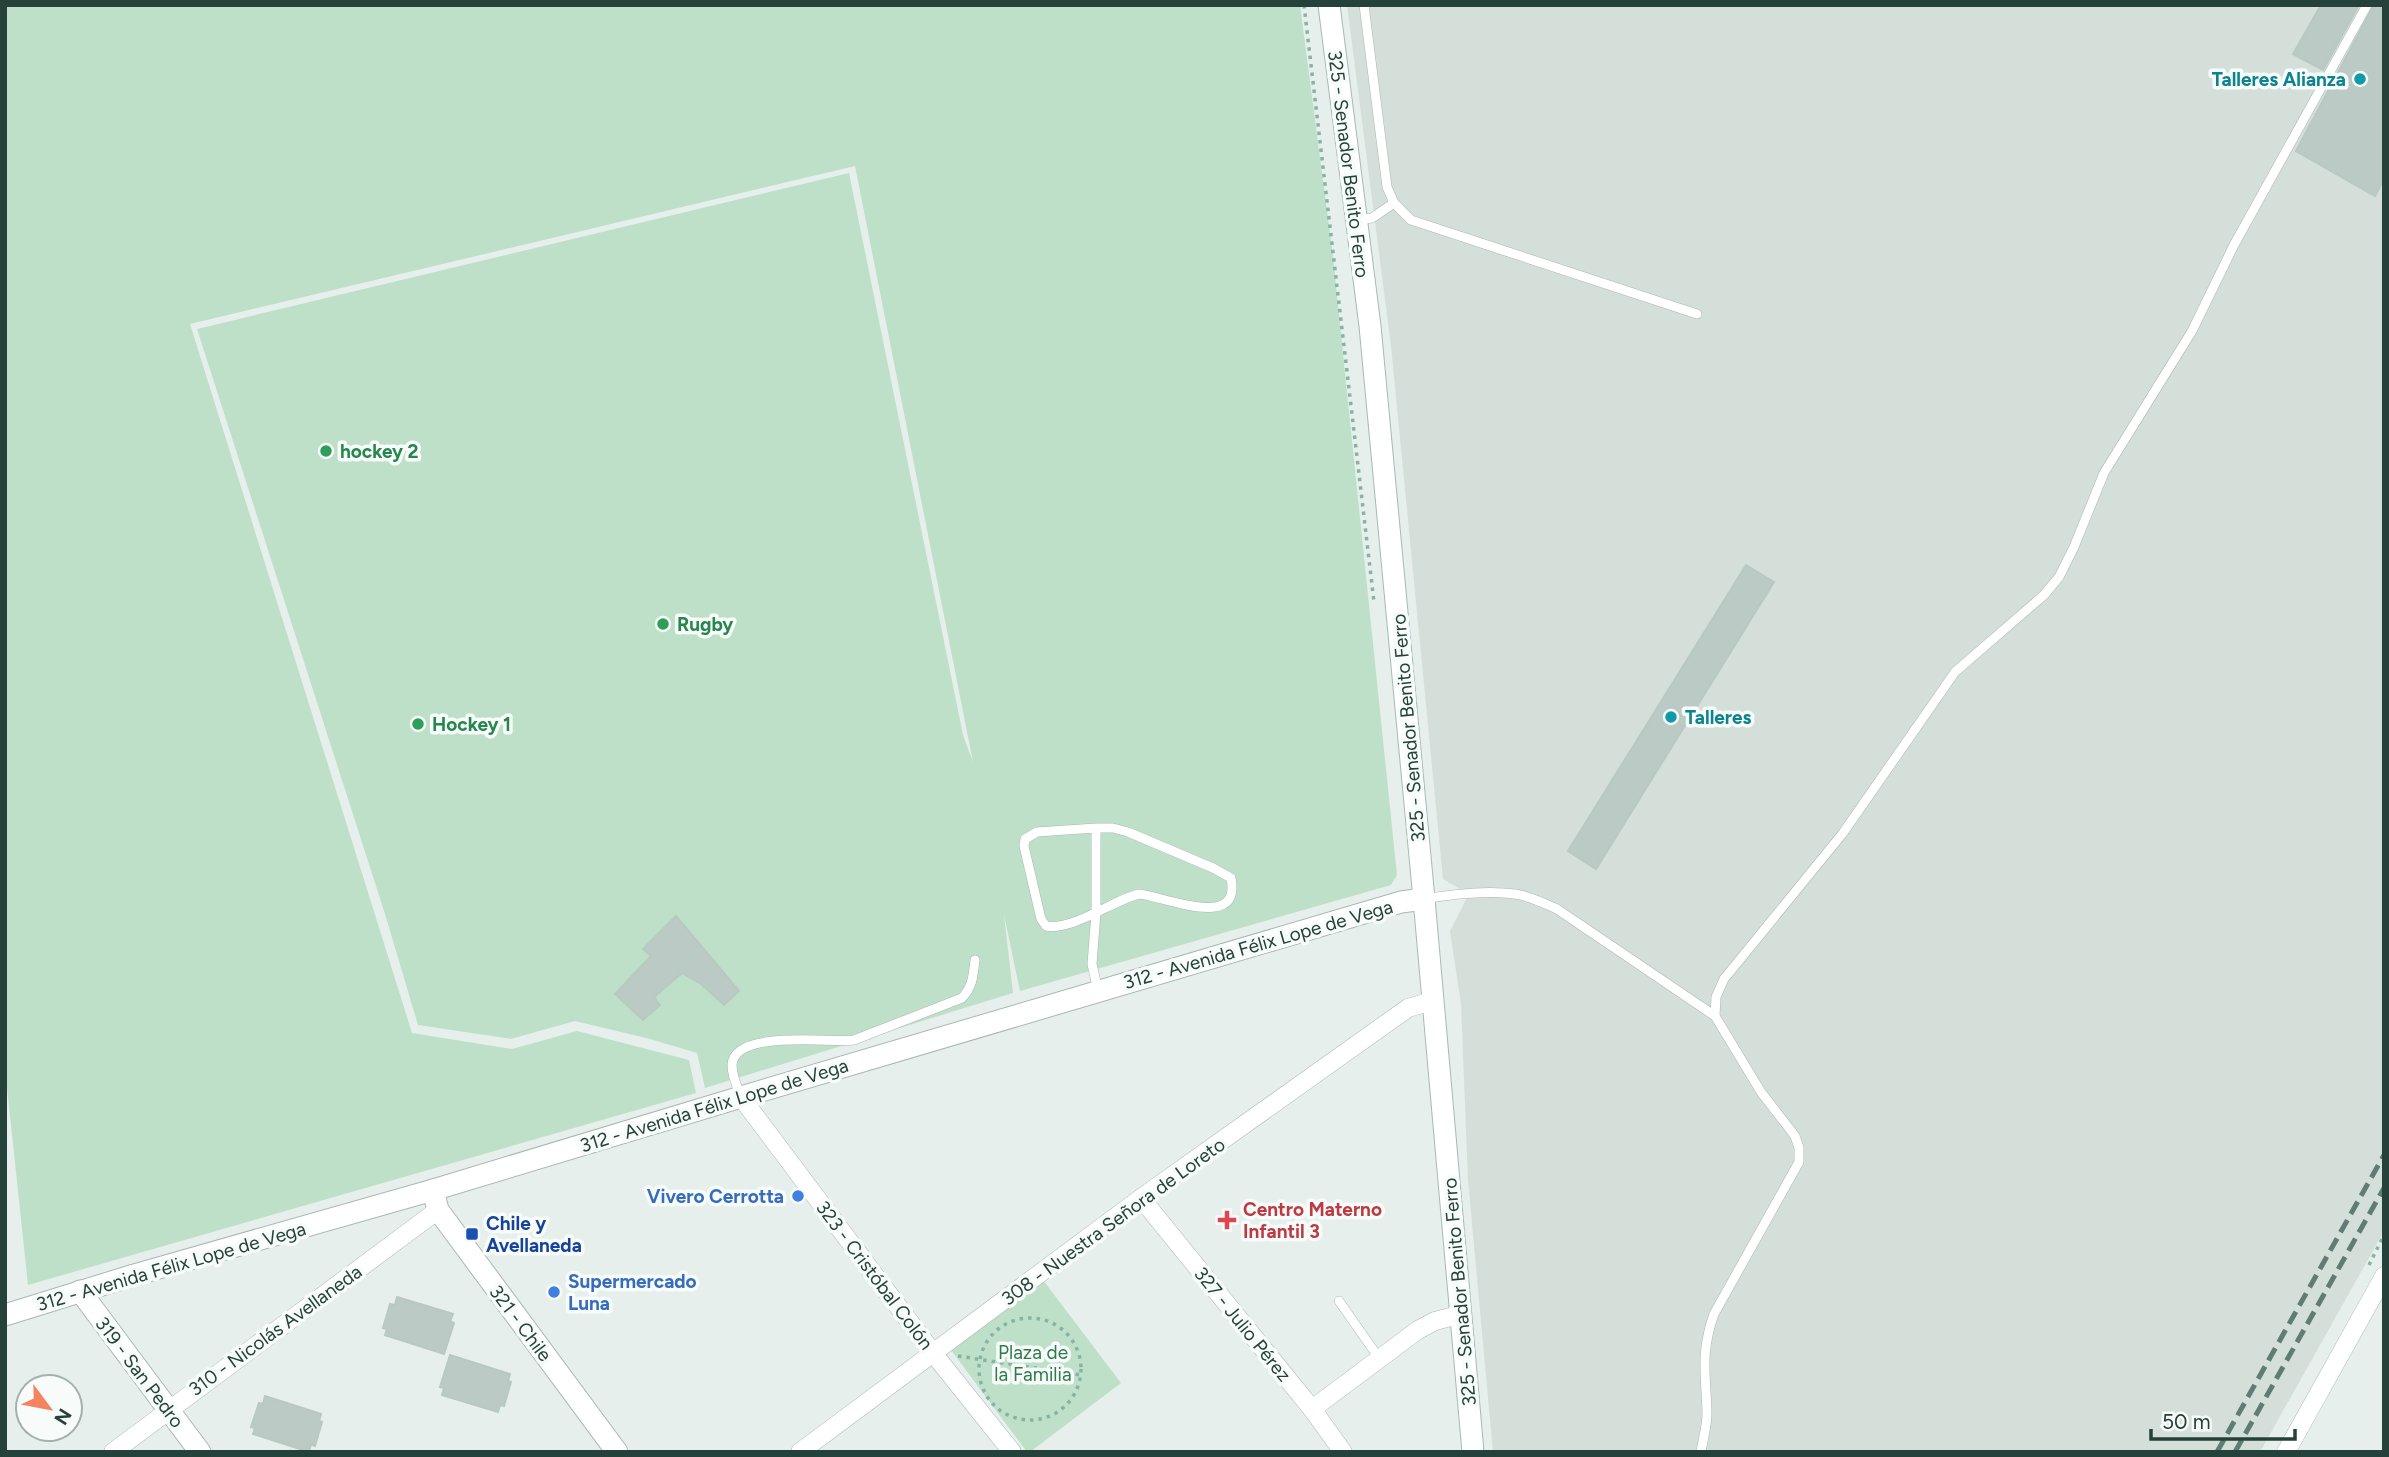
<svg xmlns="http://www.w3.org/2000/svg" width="2389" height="1457" font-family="Figtree,sans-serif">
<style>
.built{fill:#d4dfda}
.green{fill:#bfe0c8}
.building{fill:#bbcac4;stroke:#b8c9c2;stroke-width:2}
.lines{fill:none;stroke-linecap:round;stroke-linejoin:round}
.service-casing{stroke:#a8b8b2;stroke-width:10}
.minor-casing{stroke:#a8b8b2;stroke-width:19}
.tertiary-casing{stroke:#a8b8b2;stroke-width:23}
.secondary-casing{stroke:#a4bbb3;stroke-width:23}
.path{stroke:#86b3a5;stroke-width:3.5;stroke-dasharray:3.5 5;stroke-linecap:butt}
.service{stroke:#fff;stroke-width:9}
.minor{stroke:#fff;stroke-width:18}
.tertiary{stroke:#fff;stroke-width:21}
.secondary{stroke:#fff;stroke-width:21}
.rail{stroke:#5f7d75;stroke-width:5;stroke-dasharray:14 7;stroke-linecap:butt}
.culture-dot{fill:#0f9aa8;stroke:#f7fbf9;stroke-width:2.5}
.leisure-dot{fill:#2e9e5b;stroke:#f7fbf9;stroke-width:2.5}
.shop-dot{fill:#3f7fe0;stroke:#f7fbf9;stroke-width:2.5}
.health-dot{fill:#e0444e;stroke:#f7fbf9;stroke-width:2.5}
.transit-dot{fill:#1a4fb4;stroke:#f7fbf9;stroke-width:2.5}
.labels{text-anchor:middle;stroke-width:7;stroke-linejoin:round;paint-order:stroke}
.culture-label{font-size:19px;font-weight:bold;fill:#0d838f;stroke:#f7fbf9;text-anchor:end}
.street-label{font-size:19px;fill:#24423a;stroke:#f7fbf9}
.leisure-label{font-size:19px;font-weight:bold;fill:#27864d;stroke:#f7fbf9;text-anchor:start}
.shop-label{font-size:19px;font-weight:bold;fill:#366cbe;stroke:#f7fbf9;text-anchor:end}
.health-label{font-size:19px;font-weight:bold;fill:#be3a42;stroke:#f7fbf9;text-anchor:start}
.transit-label{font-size:19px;font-weight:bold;fill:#164399;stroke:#f7fbf9;text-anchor:start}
.park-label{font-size:19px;fill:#2d7a4b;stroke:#f7fbf9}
</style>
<rect width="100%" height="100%" fill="#e6efeb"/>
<path class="built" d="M1347,5H2384V1231L2260,1452H1493L1468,1180L1461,1004L1450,931L1469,894L1443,879L1391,346Z"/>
<g class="green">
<path d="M5,5H1300L1333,257L1397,875L1391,885L1020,991L1004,915L1013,993L705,1088L697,1053L650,1039L575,1021L511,1039L418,1025L385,914L197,329L849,173L963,735L973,762L855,166L190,324L412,1033L512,1049L577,1031L689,1060L696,1093L28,1285L5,1069Z"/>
<path d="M1043,1280L1121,1383L1030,1452H1027L951,1350Z"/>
</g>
<g class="building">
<path d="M2321,5H2359L2323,70L2293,54Z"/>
<path d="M2374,5H2384V179L2375,196L2296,151Z"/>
<path d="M1746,565L1774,582L1596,869L1568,851Z"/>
<path d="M676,916L739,991L724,1005L701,984L682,973L654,997L660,1005L643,1020L615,994L651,956L643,949Z"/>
<path d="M397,1297L453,1314L450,1321L454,1323L444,1354L385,1335L387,1329L383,1328L390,1304L395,1305Z"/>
<path d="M450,1355L510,1374L508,1381L511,1382L504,1406L500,1405L498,1412L442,1395L444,1388L440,1387Z"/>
<path d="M265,1396L321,1414L319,1421L322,1422L315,1446L311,1444L309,1452L253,1434L255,1428L251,1427L259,1403L263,1404Z"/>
</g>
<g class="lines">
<g class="service-casing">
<g id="service">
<path d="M1364,5L1387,187L1394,203"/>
<path d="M1358,220L1372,218L1394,203L1411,220L1697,314"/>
<path d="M1096,828L1037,832L1025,839L1024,846L1041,919L1046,926C1073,931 1113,900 1139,894C1166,897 1242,931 1231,878L1213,868L1128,832L1113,828H1096V913L1092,964L1098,991"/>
<path d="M1424,899C1453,894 1486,890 1515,894C1530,896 1543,903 1557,909L1715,1016"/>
<path d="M741,1097C737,1087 732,1076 732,1065C734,1029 829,1043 854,1040L962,998C973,986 973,976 975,960"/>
<path d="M1339,1301L1379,1358"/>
<path d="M1701,1452C1703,1439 1707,1426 1707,1413C1706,1374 1700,1354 1714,1314L1799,1162V1148L1795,1136L1761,1092L1715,1016L1716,997L1724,979L1843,833L1955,672L2044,595L2059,577L2074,547L2104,473L2192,331L2234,245L2367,5"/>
</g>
</g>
<g class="minor-casing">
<g id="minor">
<path d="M741,1097L933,1353L1012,1452"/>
<path d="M1141,1198L1312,1409L1343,1452"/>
<path d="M1312,1409L1418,1330L1435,1321L1462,1314"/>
<path d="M113,1452L438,1210"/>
<path d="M800,1452L1141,1198L1408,1008L1432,1001"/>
<path d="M2286,1452L2384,1276"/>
</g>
</g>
<g class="tertiary-casing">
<g id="tertiary">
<path d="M433,1190L438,1210L617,1452"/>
<path d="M80,1291L200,1452"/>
<path d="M5,1315L134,1275L433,1190L741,1097L1401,902L1424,899"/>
</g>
</g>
<g class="secondary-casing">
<path id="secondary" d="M1329,5L1370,326L1424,899L1473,1452"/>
</g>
<g class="path">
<path d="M1304,5L1374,602"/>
<path d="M2369,1265L2384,1235"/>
<circle cx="1030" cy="1369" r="51"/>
<path d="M958,1356L1080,1375"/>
</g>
<use href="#service" class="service"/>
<use href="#minor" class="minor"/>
<use href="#tertiary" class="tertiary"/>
<use href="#secondary" class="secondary"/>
<g class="rail">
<path d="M2217,1452L2384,1155"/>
<path d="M2235,1452L2384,1188"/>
</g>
</g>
<g class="culture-dot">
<circle cx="2360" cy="79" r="7"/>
<circle cx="1671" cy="717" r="7"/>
</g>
<g class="leisure-dot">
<circle cx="326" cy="451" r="7"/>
<circle cx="663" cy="624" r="7"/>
<circle cx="418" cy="724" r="7"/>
</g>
<g class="shop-dot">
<circle cx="798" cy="1196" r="7"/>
<circle cx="554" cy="1292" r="7"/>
</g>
<path class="health-dot" d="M1223.5 1209.5h7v7h7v7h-7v7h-7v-7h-7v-7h7z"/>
<rect class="transit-dot" x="465" y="1227" width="14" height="14" rx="3.5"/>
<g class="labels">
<g class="culture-label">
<text x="2346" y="86">Talleres Alianza</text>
<text x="1685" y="724" text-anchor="start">Talleres</text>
</g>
<g class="street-label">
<text transform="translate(1349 164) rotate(83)" y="7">325 - Senador Benito Ferro</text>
<text transform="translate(1408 728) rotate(-95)" y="7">325 - Senador Benito Ferro</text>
<text transform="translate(1258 944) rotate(-16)" y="7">312 - Avenida Félix Lope de Vega</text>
<text transform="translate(714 1105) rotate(-17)" y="7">312 - Avenida Félix Lope de Vega</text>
<text transform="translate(1113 1221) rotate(-36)" y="7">308 - Nuestra Señora de Loreto</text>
<text transform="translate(171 1266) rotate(-16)" y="7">312 - Avenida Félix Lope de Vega</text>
<text transform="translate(875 1275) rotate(53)" y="7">323 - Cristóbal Colón</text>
<text transform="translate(1459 1292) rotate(-95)" y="7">325 - Senador Benito Ferro</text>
<text transform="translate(521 1323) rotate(53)" y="7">321 - Chile</text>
<text transform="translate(1243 1324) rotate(51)" y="7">327 - Julio Pérez</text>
<text transform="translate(275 1330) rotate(-36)" y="7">310 - Nicolás Avellaneda</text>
<text transform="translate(140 1372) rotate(53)" y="7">319 - San Pedro</text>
</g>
<g class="leisure-label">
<text x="340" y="458">hockey 2</text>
<text x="677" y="631">Rugby</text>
<text x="432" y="731">Hockey 1</text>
</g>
<g class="shop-label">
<text x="784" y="1203">Vivero Cerrotta</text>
<text x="568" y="1288" text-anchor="start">Supermercado<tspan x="568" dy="22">Luna</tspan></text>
</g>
<g class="health-label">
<text x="1243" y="1216">Centro Materno<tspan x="1243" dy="22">Infantil 3</tspan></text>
</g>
<g class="transit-label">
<text x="486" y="1230">Chile y<tspan x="486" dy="22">Avellaneda</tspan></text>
</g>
<g class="park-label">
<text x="1033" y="1359">Plaza de<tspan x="1033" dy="22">la Familia</tspan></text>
</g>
</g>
<rect width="2389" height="1457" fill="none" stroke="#24423a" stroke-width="14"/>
<g transform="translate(49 1408) rotate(122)"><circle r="33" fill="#f7fbf9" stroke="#a3b1ad" stroke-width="2"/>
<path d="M0-5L12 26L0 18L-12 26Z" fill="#f4845f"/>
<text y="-10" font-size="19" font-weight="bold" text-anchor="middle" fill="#24423a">N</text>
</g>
<path d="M2151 1429v10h144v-10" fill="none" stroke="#24423a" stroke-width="3.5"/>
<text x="2162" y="1429" font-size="21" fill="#24423a" stroke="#f7fbf9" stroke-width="5" paint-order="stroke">50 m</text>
</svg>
